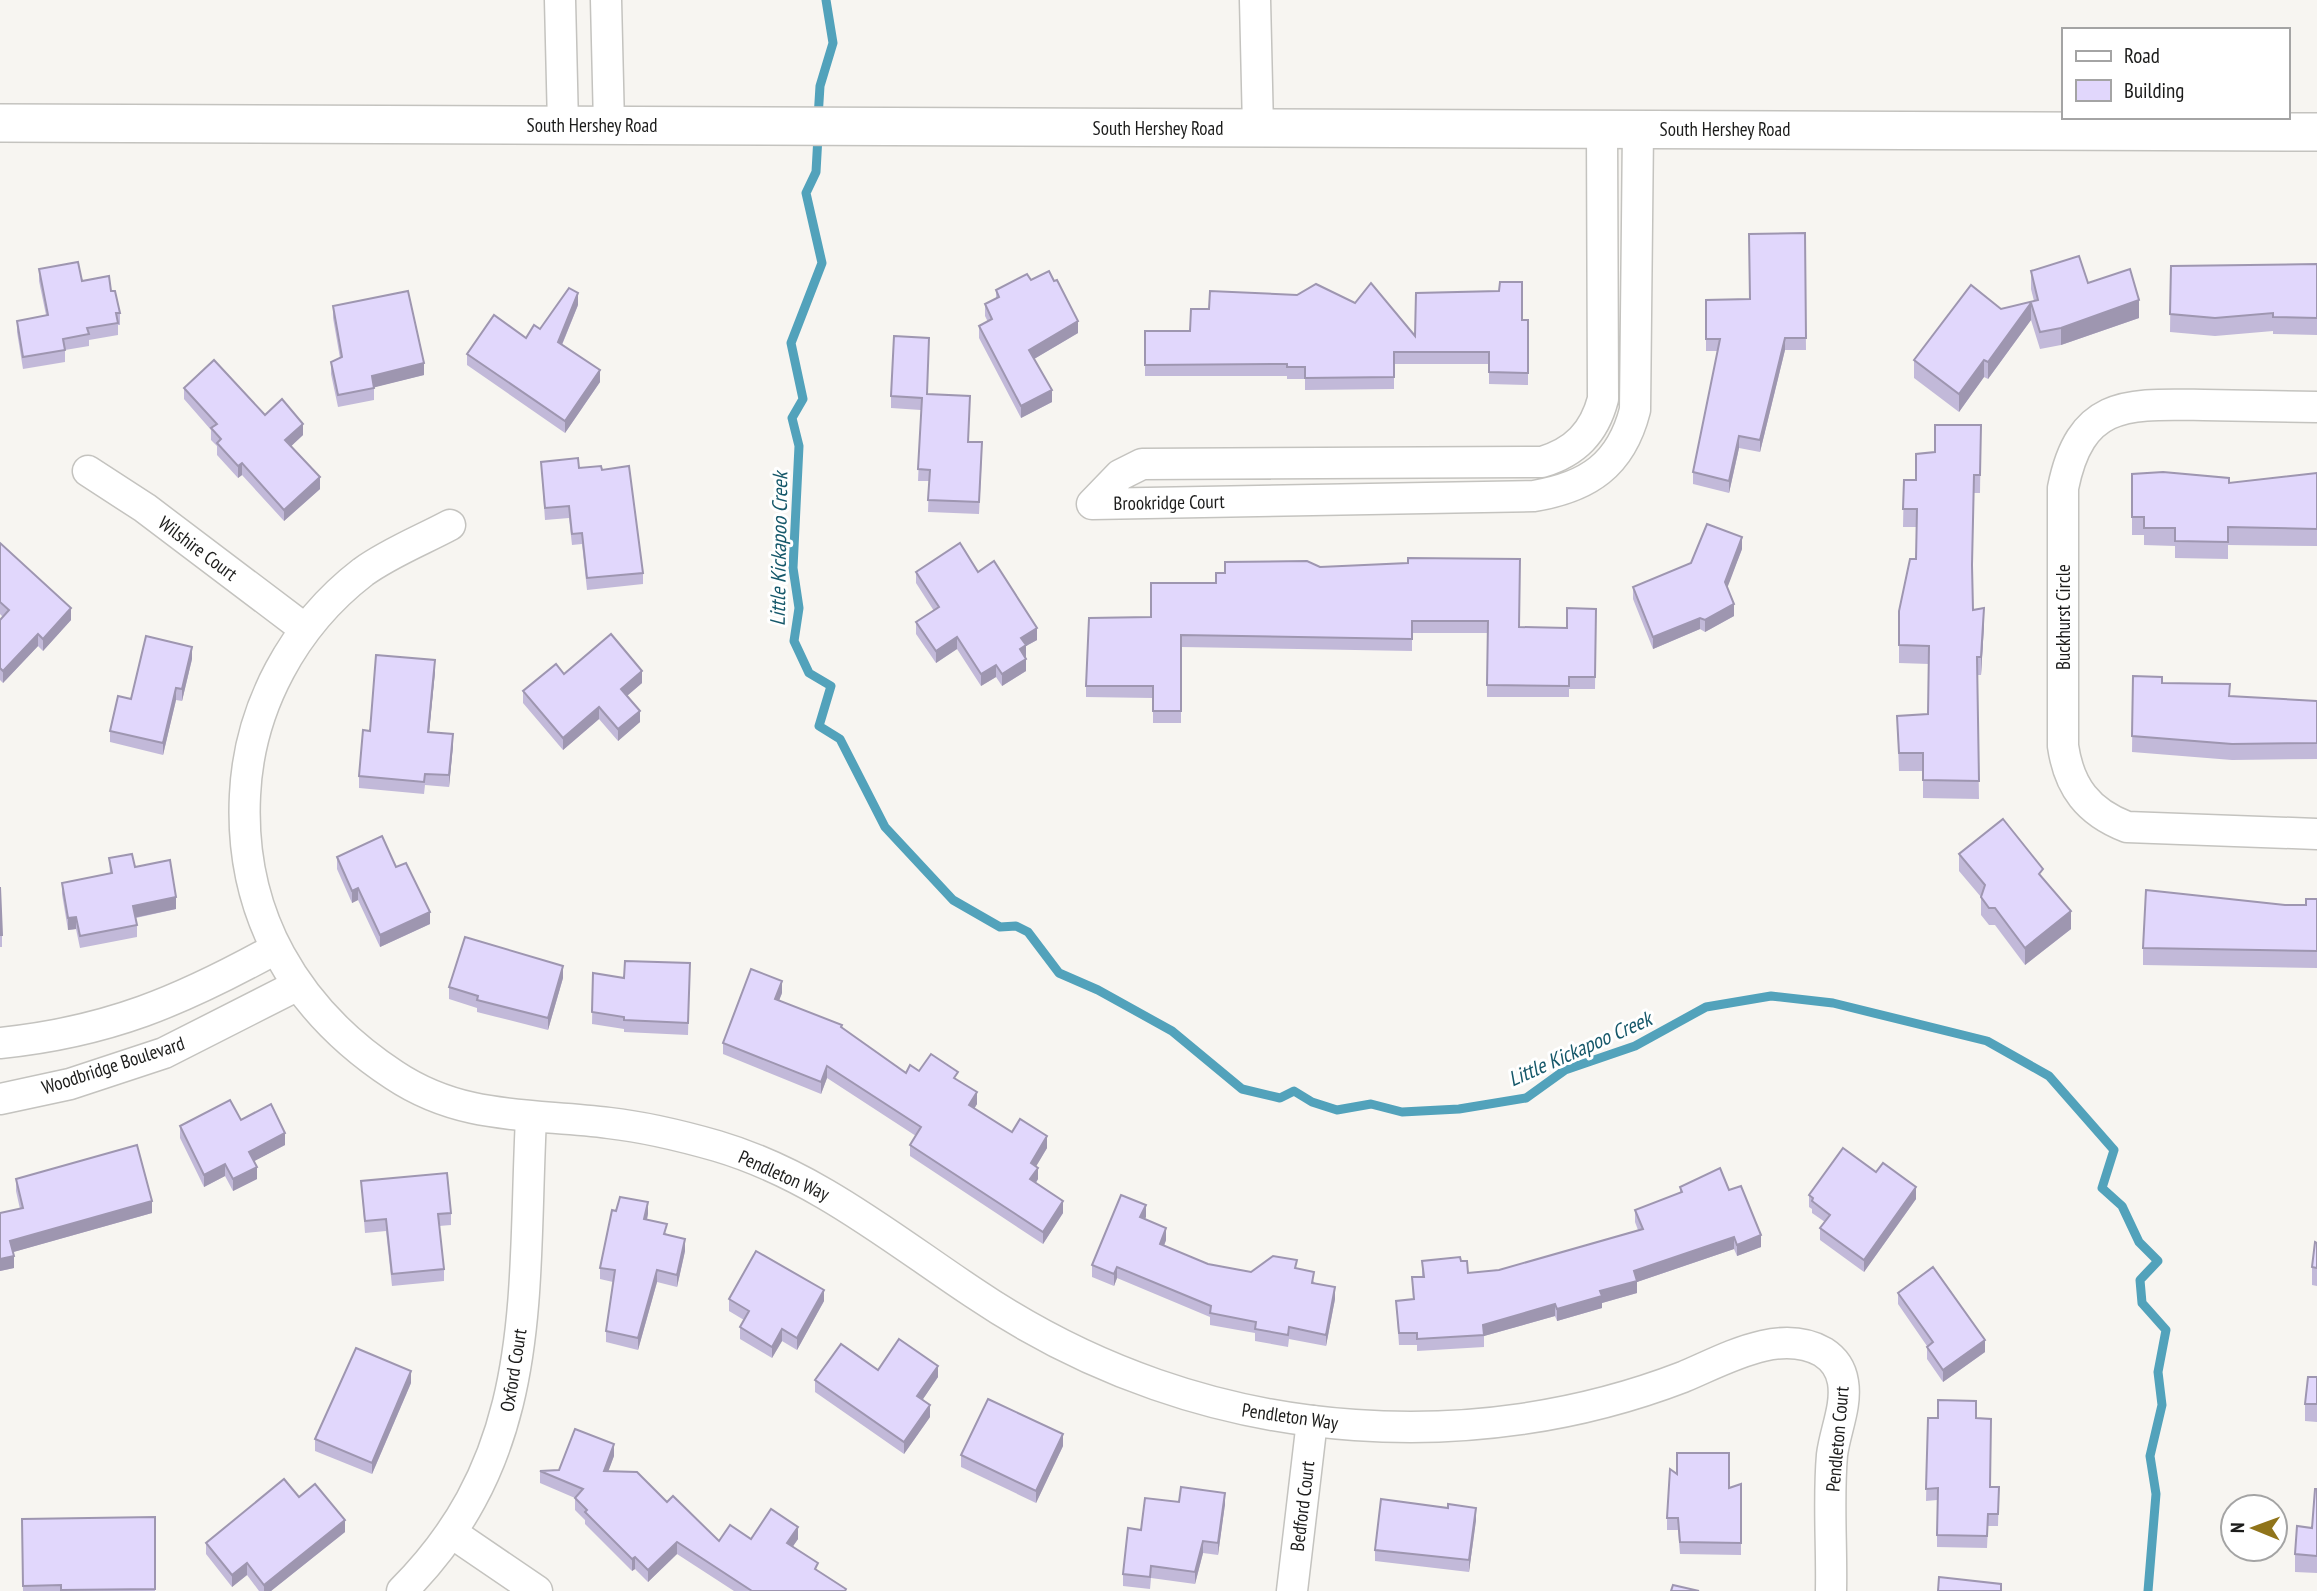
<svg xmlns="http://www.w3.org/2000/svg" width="2317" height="1591" font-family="'PT Sans Narrow',sans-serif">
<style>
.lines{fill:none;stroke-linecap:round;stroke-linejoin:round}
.stream{stroke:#52a2bb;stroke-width:9}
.minor-casing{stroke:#c4c3bf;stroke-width:33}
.major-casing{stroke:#c4c3bf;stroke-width:40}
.minor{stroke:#fff;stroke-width:30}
.major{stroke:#fff;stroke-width:37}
.wall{fill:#c2b9d9}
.shaded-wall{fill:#9e96b0}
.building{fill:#e1d7fc;stroke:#9e96b0;stroke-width:2}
.labels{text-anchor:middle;stroke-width:6;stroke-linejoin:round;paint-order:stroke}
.street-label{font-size:19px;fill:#1c1c1b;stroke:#fff}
.water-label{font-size:21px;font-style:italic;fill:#16586a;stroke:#fff}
</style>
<rect width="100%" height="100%" fill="#f7f5f1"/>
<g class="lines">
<g class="stream">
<path d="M818,118L820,86L833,43L826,0"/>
<path d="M818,136L816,172L806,193L822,263L791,343L803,399L792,418L799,446L793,568L799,608L794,641L809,673L831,686L819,726L840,739L885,827L953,900L1000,927L1016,926L1028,932L1059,973L1098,990L1172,1031L1242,1089L1280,1098L1294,1091L1312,1102L1337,1110L1371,1104L1402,1112L1459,1109L1526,1098L1565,1070L1635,1046L1706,1007L1771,996L1833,1003L1987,1041L2049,1076L2114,1150L2102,1188L2122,1206L2139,1242L2158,1261L2140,1280L2142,1303L2166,1330L2158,1372L2162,1405L2150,1456L2156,1494L2148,1591"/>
</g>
<g class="minor-casing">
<g id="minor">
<path d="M560,0L563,125"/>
<path d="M606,0L609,125"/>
<path d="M1255,0L1258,128"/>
<path d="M1602,129L1603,399C1594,433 1575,452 1542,462L1142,464L1120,475L1092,504L1534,496C1588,487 1621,465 1635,410L1638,129"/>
<path d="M2317,407C2279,406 2242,406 2204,405C2128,404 2081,399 2063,488V746C2069,787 2088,812 2127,827L2317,834"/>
<path d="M88,471L145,508L305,629"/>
<path d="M450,525C422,540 389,553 363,572C294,625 249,707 245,795C239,914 295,1010 394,1075C463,1121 531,1113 609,1123C645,1127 682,1136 717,1146C815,1175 891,1238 974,1293C1088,1370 1218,1416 1355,1425C1466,1433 1579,1417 1683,1377C1724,1360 1779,1327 1823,1352C1834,1359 1841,1369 1843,1382C1847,1406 1835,1431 1832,1455C1828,1499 1832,1546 1831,1591"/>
<path d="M0,1043C108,1032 181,1001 275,949"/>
<path d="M0,1099L70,1084L164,1053L298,985"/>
<path d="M452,1533L537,1591"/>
<path d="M402,1591C540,1453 522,1297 531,1118"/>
<path d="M1292,1591L1312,1421"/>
</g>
</g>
<g class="major-casing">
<path id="major" d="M0,123L2317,132"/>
</g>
<use href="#minor" class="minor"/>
<use href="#major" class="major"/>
</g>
<g class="wall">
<path d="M1805,233L1806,350H1785L1760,452L1739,448L1729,493L1693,484V472L1718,351H1706V300L1750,299Z"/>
<path d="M2317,264V335L2273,334V331L2215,336L2170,332L2171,266Z"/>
<path d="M39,269L82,281L111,291L120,313V325H118V335L89,340V346L65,350V362L23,369L17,332V321L46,315L39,281Z"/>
<path d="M2031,271L2088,283L2139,318L2061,345L2040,349L2031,320L1988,379L1984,377L1959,412L1914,378V360L2001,309L2034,301L2031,289Z"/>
<path d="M1031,280L1078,333L1034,359L1052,402L1021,418L979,338V326L988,322L985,316V304L996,299V290Z"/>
<path d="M578,305L562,345L600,382L565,433L467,365V354L526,338Z"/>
<path d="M333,306L424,375L374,387V400L338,407L331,374V362L340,358L333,318Z"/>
<path d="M1522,320H1528V385L1489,384V364H1394V389L1305,390V379H1287V376H1145V331L1415,336Z"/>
<path d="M184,388L265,415L303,435L291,446L320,489L284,521L242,475L238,478L217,455V446L211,440V430L184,399Z"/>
<path d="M927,394L969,442L982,454L979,514L928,512L929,481H918L921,410L891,408V396Z"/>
<path d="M1981,425L1980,493H1974L1972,572L1973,610L1984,625L1981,675H1977L1979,799L1923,798V771H1899L1897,716L1928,714L1929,664L1899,663V611L1916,559L1917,527H1903L1904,480H1916L1935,452Z"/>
<path d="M541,462L579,468L602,470L643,573V584L587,590L582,544L572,545L569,518L545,520Z"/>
<path d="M2317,473V546L2228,545V559L2175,558V546L2144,545V535H2132V474L2229,483Z"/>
<path d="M0,543L71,620L43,651L38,646L3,683L0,680V620L3,617L0,614Z"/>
<path d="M1742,549L1727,587L1734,616L1705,632L1700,629L1653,649L1633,599V587Z"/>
<path d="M1320,567L1520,627L1567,628L1596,609L1595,689H1569V697H1487V633H1412V651L1181,647V723H1153V698L1086,697V686L1151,617L1216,583Z"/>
<path d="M916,572H978L1037,640L1026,646V671L1002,686L996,677L981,686L957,649L936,663L916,634V622L934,611L916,583Z"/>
<path d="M192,659L182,701L176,700L163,755L110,742V731L131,699Z"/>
<path d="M435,672L429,732L453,746L449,787L425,785L424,794L359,788V776L370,731Z"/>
<path d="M564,674L642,683L627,696L640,722L618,741L599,719L563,750L523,703V691Z"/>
<path d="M2133,676L2162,683L2230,696L2317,701V759L2232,760L2132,752Z"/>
<path d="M1959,854L2043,878L2071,929L2025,965L1995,925H1989L1981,915V897L1959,871Z"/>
<path d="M337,857L396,867L430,924L380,947L358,900L352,903L337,869Z"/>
<path d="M109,858L135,867L176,909L136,918L137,925V937L80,948L76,929L68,930L62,894V883L110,874Z"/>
<path d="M0,887L2,935V947H0Z"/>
<path d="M2317,899V968L2143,965V948L2285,905H2306Z"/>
<path d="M690,963L688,1035L624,1032V1029L592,1024L593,973L624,978Z"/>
<path d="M563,978L548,1030L477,1012V1008L449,999V987Z"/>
<path d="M782,993L779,1000L842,1028L906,1073L919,1071L958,1081L977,1104L974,1109L1012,1132L1047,1148L1036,1166L1038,1179L1036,1183L1063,1213L1043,1244L910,1156V1145L916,1136L827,1078L821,1094L723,1054V1043Z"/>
<path d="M241,1120L285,1145L254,1161L257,1179L233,1191L225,1176L204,1187L180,1138V1126Z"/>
<path d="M1876,1172L1916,1199L1864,1272L1820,1240V1228L1825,1222L1812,1213V1209L1809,1207V1195Z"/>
<path d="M16,1179L152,1213L13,1252L14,1268L0,1271V1213L20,1209L16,1191Z"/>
<path d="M361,1181L451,1213V1225L439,1226L444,1269V1281L392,1286L386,1231L365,1233Z"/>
<path d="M1680,1187L1729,1190L1761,1247L1737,1256L1734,1249L1637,1282V1293L1602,1303V1308L1557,1321L1555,1316L1484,1336V1347L1417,1351V1345H1399L1396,1301L1413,1300L1412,1277H1422V1261H1461L1468,1273L1499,1270L1638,1230L1635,1222V1210L1680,1193Z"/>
<path d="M648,1214L647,1220L667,1234L685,1251L677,1287L657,1282L638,1350L606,1342V1331L613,1282L600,1279V1268Z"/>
<path d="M1146,1217L1145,1219L1166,1240L1164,1246L1208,1264L1251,1272L1297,1268L1335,1299L1326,1346L1289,1339L1288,1347L1255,1341V1333L1210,1325V1317L1117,1278L1114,1286L1092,1277V1265Z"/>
<path d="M2317,1243V1286L2312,1285V1267Z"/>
<path d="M1898,1293L1985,1352L1943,1382L1927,1359V1346L1898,1304Z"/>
<path d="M729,1299L824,1301L797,1350L782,1341L772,1358L740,1339V1327L744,1320L729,1311Z"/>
<path d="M878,1370L938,1377L922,1400L930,1417L904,1454L815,1392V1380Z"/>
<path d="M2317,1377V1422L2305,1421V1404Z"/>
<path d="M411,1383L372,1474L315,1451V1439Z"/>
<path d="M1928,1418H1976L1990,1487H1999L1998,1526H1988L1987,1548L1937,1547V1500L1926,1501Z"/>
<path d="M1063,1446L1036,1503L961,1467V1455Z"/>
<path d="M614,1456L608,1471L667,1502L719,1541L798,1539L793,1546L818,1571L846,1591H734L677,1554L648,1582L635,1569L632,1571L585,1524V1520L575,1510V1498L540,1483V1471L559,1470Z"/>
<path d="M1677,1474L1729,1488L1741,1484V1555L1680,1554L1678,1530H1667V1518Z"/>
<path d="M2317,1489V1573L2295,1572V1554L2312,1528Z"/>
<path d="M299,1497L345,1532L271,1591H259L247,1575L232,1587L206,1554V1543Z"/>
<path d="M1179,1502L1225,1504L1218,1555L1203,1553L1195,1584L1151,1578L1150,1589L1123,1586V1574L1141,1530Z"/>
<path d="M1448,1508L1476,1520L1469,1572L1375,1561V1550Z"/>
<path d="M155,1517V1591H23L22,1519Z"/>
</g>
<g class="shaded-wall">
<path d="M578,293V305L558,354V342Z"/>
<path d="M2139,300V318L2061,345V328Z"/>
<path d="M2031,303V320L1988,379V362Z"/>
<path d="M1078,321V333L1029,362V350Z"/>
<path d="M1785,338V350L1760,452V440Z"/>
<path d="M1984,360V377L1959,412V394Z"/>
<path d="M424,363V375L372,388V376Z"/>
<path d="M600,370V382L565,433V421Z"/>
<path d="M1052,390V402L1021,418V406Z"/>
<path d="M303,424V435L285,452V440Z"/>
<path d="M1739,436V448L1729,493V481Z"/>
<path d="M242,463V475L238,478V466Z"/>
<path d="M320,477V489L284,521V510Z"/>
<path d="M1742,537V549L1725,594V582Z"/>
<path d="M1734,604V616L1705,632V620Z"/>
<path d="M71,608V620L43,651V639Z"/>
<path d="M1984,608V625L1981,675V657Z"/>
<path d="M1700,618V629L1653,649V637Z"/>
<path d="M1037,628V640L1026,646V657L1020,661L1021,638Z"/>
<path d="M38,634V646L3,683V671Z"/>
<path d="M957,637V649L936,663V651Z"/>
<path d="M192,647V659L182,701V689Z"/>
<path d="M1026,659V671L1002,686V674Z"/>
<path d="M435,660V672L428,744V732Z"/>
<path d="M996,665V677L981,686V674Z"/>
<path d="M642,671V683L621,701V689Z"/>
<path d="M176,688V700L163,755V743Z"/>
<path d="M599,707V719L563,750V738Z"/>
<path d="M640,711V722L618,741V729Z"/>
<path d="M453,734V746L449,787V775Z"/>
<path d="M358,888V900L352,903V891Z"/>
<path d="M176,897V909L133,918V906Z"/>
<path d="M2071,911V929L2025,965V948Z"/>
<path d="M430,912V924L380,947V935Z"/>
<path d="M76,917V929L68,930V918Z"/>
<path d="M563,966V978L548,1030V1018Z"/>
<path d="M782,981V993L775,1011V999Z"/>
<path d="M827,1066V1078L821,1094V1082Z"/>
<path d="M977,1092V1104L969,1117V1105Z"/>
<path d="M285,1133V1145L249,1164V1152Z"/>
<path d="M1047,1136V1148L1031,1175V1163Z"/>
<path d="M225,1164V1176L204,1187V1175Z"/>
<path d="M257,1167V1179L233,1191V1179Z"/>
<path d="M1038,1168V1179L1030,1191V1179Z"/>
<path d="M1916,1187V1199L1864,1272V1260Z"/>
<path d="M152,1201V1213L10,1253V1241Z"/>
<path d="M1063,1201V1213L1043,1244V1232Z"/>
<path d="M648,1202V1214L644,1231V1219Z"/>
<path d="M1146,1205V1217L1140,1229V1217Z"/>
<path d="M1166,1228V1240L1160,1256V1244Z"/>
<path d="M1761,1235V1247L1737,1256V1245Z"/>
<path d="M1734,1237V1249L1637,1282V1293L1602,1303V1308L1557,1321V1309L1634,1271Z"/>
<path d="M685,1239V1251L677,1287V1275Z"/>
<path d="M14,1256V1268L0,1271V1259Z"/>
<path d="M1117,1267V1278L1114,1286V1274Z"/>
<path d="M657,1270V1282L638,1350V1338Z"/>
<path d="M1335,1287V1299L1326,1346V1335Z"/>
<path d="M824,1290V1301L797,1350V1338Z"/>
<path d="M1555,1304V1316L1484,1336L1483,1325Z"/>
<path d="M782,1329V1341L772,1358V1347Z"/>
<path d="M1985,1340V1352L1943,1382V1370Z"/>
<path d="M938,1366V1377L917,1408V1396Z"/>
<path d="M411,1371V1383L372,1474V1463Z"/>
<path d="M930,1405V1417L904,1454V1442Z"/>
<path d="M1063,1434V1446L1036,1503V1491Z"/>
<path d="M614,1444V1456L604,1483V1471Z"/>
<path d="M1225,1493V1504L1218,1555V1543Z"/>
<path d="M1476,1508V1520L1469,1572V1560Z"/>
<path d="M345,1520V1532L271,1591H264V1585Z"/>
<path d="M798,1527V1539L787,1555V1543Z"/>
<path d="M1203,1541V1553L1195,1584V1572Z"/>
<path d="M677,1542V1554L648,1582V1570Z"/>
<path d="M635,1557V1569L632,1571V1559Z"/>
<path d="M247,1563V1575L232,1587V1575Z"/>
</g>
<g class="building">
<path d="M1805,233L1806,338H1785L1760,440L1739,436L1729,481L1693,472L1720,339H1706V300L1750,299L1749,234Z"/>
<path d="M2079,256L2088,283L2130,269L2139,300L2061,328L2040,332L2031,303L1988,362L1984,360L1959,394L1914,360L1971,285L2001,309L2038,300L2031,271Z"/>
<path d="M78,262L82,281L109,276L111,291H115L120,313H116L118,323L87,328L89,334L63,339L65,350L23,357L17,321L48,315L39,269Z"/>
<path d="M2317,264V318L2273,317V313L2215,318L2170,314L2171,266Z"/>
<path d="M1049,271L1054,281L1057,280L1078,321L1029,350L1052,390L1021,406L979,326L992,319L985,304L999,297L996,290L1027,274L1031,280Z"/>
<path d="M1500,282H1522V320H1528V373L1489,372V352H1394V377L1305,378V367H1287V364L1145,365V331H1190L1191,309H1209L1210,291L1297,295L1316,284L1355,303L1371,283L1415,336L1416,293L1499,291Z"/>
<path d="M569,288L578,293L558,342L600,370L565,421L467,354L494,315L526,338L534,325L540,329Z"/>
<path d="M408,291L424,363L372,376L374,388L338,395L331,362L342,357L333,306Z"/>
<path d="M894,336L929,338L927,394L970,396L968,442H982L979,502L928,500L930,470L918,469L922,398L891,396Z"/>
<path d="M214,360L265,415L282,399L303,424L285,440L320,477L284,510L242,463L238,466L217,443L221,439L211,428L217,424L184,388Z"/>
<path d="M1935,425H1981L1980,475H1974L1972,565L1973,610L1984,608L1981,657H1977L1979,781L1923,780V753H1899L1897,716L1928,714L1929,646L1899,645V611L1910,559H1916L1917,509H1903L1904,480H1916V454L1935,452Z"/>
<path d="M578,458L579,468L601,466L602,470L629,466L643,573L587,578L582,533L572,534L569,506L545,508L541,462Z"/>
<path d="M2163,472L2229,478V483L2317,473V529L2228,527V542L2175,541V528H2144V517H2132V474Z"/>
<path d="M1707,524L1742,537L1725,582L1734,604L1705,620L1700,618L1653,637L1633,587L1691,563Z"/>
<path d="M0,543L71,608L43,639L38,634L3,671L0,668V620L9,610L0,602Z"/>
<path d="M960,543L978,572L994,561L1037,628L1021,638L1026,645L1020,649L1026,659L1002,674L996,665L981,674L957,637L936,651L916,622L939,607L916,572Z"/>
<path d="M1408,558L1520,559L1519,627L1567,628V608L1596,609L1595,677H1569V686L1487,685L1488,621H1412V639L1181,635V711H1153V686H1086L1089,618L1151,617V583H1216V573H1225V562L1307,561L1320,567L1408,563Z"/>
<path d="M611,634L642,671L621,689L640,711L618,729L599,707L563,738L523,691L556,664L564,674Z"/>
<path d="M146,636L192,647L182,689L176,688L163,743L110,731L118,696L131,699Z"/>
<path d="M376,655L435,660L428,732L453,734L449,775L425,774L424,782L359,776L363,730L370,731Z"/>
<path d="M2133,676L2162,677V683L2230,684L2229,696L2317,701V743L2232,744L2132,736Z"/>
<path d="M2003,819L2043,869L2039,874L2071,911L2025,948L1995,908H1989L1981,897L1985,885L1959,854Z"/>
<path d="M382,836L396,867L406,863L430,912L380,935L358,888L352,891L337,857Z"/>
<path d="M132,854L135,867L170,860L176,897L133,906L137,925L80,936L76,917L68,918L62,883L112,873L109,858Z"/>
<path d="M0,887L2,935H0Z"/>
<path d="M2146,890L2285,905H2306V899H2317V951L2143,948Z"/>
<path d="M465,937L563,966L548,1018L477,1000L478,996L449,987Z"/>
<path d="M625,961L690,963L688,1023L624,1020V1017L592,1012L593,973L624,978Z"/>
<path d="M751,969L782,981L775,999L842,1025L841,1027L906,1073L910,1065L919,1071L931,1054L958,1072L954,1078L977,1092L969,1105L1012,1132L1020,1119L1047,1136L1031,1163L1038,1168L1030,1179L1063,1201L1043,1232L910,1145L921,1127L827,1066L821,1082L723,1043Z"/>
<path d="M230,1100L241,1120L271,1104L285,1133L249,1152L257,1167L233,1179L225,1164L204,1175L180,1126Z"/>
<path d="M137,1145L152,1201L10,1241L14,1256L0,1259V1213L23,1208L16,1179Z"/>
<path d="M1843,1148L1876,1172L1883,1163L1916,1187L1864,1260L1820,1228L1830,1215L1812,1201L1813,1198L1809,1195Z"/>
<path d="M1720,1168L1729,1190L1741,1186L1761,1235L1737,1245L1734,1237L1634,1271L1637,1281L1600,1291L1602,1296L1557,1309L1555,1304L1483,1325L1484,1335L1417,1339V1333H1399L1396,1301L1414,1299L1412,1277H1424L1422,1261L1460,1257L1461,1261H1467L1468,1273L1499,1270L1643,1229L1635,1210L1682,1192L1680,1187Z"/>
<path d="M447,1173L451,1213L438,1214L444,1269L392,1274L386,1219L365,1221L361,1181Z"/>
<path d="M1121,1195L1146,1205L1140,1217L1166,1228L1160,1244L1208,1264L1251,1272L1273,1256L1297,1260L1295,1268L1314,1272L1312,1283L1335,1287L1326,1335L1289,1327L1288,1335L1255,1329L1256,1322L1210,1313L1211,1306L1117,1267L1114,1274L1092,1265Z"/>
<path d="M620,1197L648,1202L644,1219L667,1224L664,1234L685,1239L677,1275L657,1270L638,1338L606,1331L615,1270L600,1268L612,1210L616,1211Z"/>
<path d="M2315,1242L2317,1243V1268L2312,1267Z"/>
<path d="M756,1251L824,1290L797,1338L782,1329L772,1347L740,1327L749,1311L729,1299Z"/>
<path d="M1933,1267L1985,1340L1943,1370L1927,1347L1933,1342L1898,1293Z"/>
<path d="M899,1339L938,1366L917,1396L930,1405L904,1442L815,1380L841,1344L878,1370Z"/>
<path d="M356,1348L411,1371L372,1463L315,1439Z"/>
<path d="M2308,1377H2317V1404H2305Z"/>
<path d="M988,1399L1063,1434L1036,1491L961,1455Z"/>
<path d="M1938,1400L1976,1401V1418L1991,1419L1990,1487H1999L1998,1514H1988L1987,1536L1937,1535L1938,1488L1926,1489L1928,1418H1938Z"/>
<path d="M575,1429L614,1444L604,1471L637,1472L667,1502L673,1496L719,1541L730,1525L751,1539L771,1509L798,1527L787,1543L818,1563L815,1569L846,1589L845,1591H752L677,1542L648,1570L635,1557L632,1559L585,1512L587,1510L575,1498L583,1489L540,1471L559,1470Z"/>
<path d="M1677,1453H1729V1488L1741,1484V1543L1680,1542L1678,1518H1667L1670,1469L1677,1474Z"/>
<path d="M284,1479L299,1497L315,1484L345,1520L264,1585L247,1563L232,1575L206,1543Z"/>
<path d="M1181,1487L1225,1493L1218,1543L1203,1541L1195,1572L1151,1566L1150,1577L1123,1574L1128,1528L1141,1530L1145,1498L1179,1502Z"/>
<path d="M2315,1489H2317V1556L2295,1554L2297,1526L2312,1528Z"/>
<path d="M1381,1499L1448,1508V1504L1476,1508L1469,1560L1375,1550Z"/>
<path d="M155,1517V1589L61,1590V1585L23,1586L22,1519Z"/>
<path d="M1939,1577L2001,1584V1591H1938Z"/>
<path d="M1673,1585L1699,1591H1671Z"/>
</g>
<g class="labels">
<g class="street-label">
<text x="592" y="132">South Hershey Road</text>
<text x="1158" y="135">South Hershey Road</text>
<text x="1725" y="136">South Hershey Road</text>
<text transform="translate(1169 502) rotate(-1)" y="7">Brookridge Court</text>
<text transform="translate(198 548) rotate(37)" y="7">Wilshire Court</text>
<text transform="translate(2063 617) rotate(-90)" y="7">Buckhurst Circle</text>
<text transform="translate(113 1065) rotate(-18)" y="7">Woodbridge Boulevard</text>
<text transform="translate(784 1175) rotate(24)" y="7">Pendleton Way</text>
<text transform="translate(513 1370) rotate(-81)" y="7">Oxford Court</text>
<text transform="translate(1290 1416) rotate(8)" y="7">Pendleton Way</text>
<text transform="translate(1837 1439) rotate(-85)" y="7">Pendleton Court</text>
<text transform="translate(1302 1506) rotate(-83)" y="7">Bedford Court</text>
</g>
<g class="water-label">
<text transform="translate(779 549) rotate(-89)" y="7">Little Kickapoo Creek</text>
<text transform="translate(1580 1049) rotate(-24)" y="7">Little Kickapoo Creek</text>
</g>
</g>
<rect x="2062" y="28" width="228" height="91" fill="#ffffff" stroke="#a4a4a4" stroke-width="2"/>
<rect x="2076" y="51" width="35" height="10" fill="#ffffff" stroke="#a4a4a4" stroke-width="2"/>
<text x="2124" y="63" font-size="21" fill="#1c1c1b">Road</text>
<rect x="2076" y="80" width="35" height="21" fill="#e1d7fc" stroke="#a4a4a4" stroke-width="2"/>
<text x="2124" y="98" font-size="21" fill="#1c1c1b">Building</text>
<g transform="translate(2254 1528) rotate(271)"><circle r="33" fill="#ffffff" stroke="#a4a4a4" stroke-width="2"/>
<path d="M0-5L12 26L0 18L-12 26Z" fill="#90741a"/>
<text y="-10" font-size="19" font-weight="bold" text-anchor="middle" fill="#1c1c1b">N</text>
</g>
</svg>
